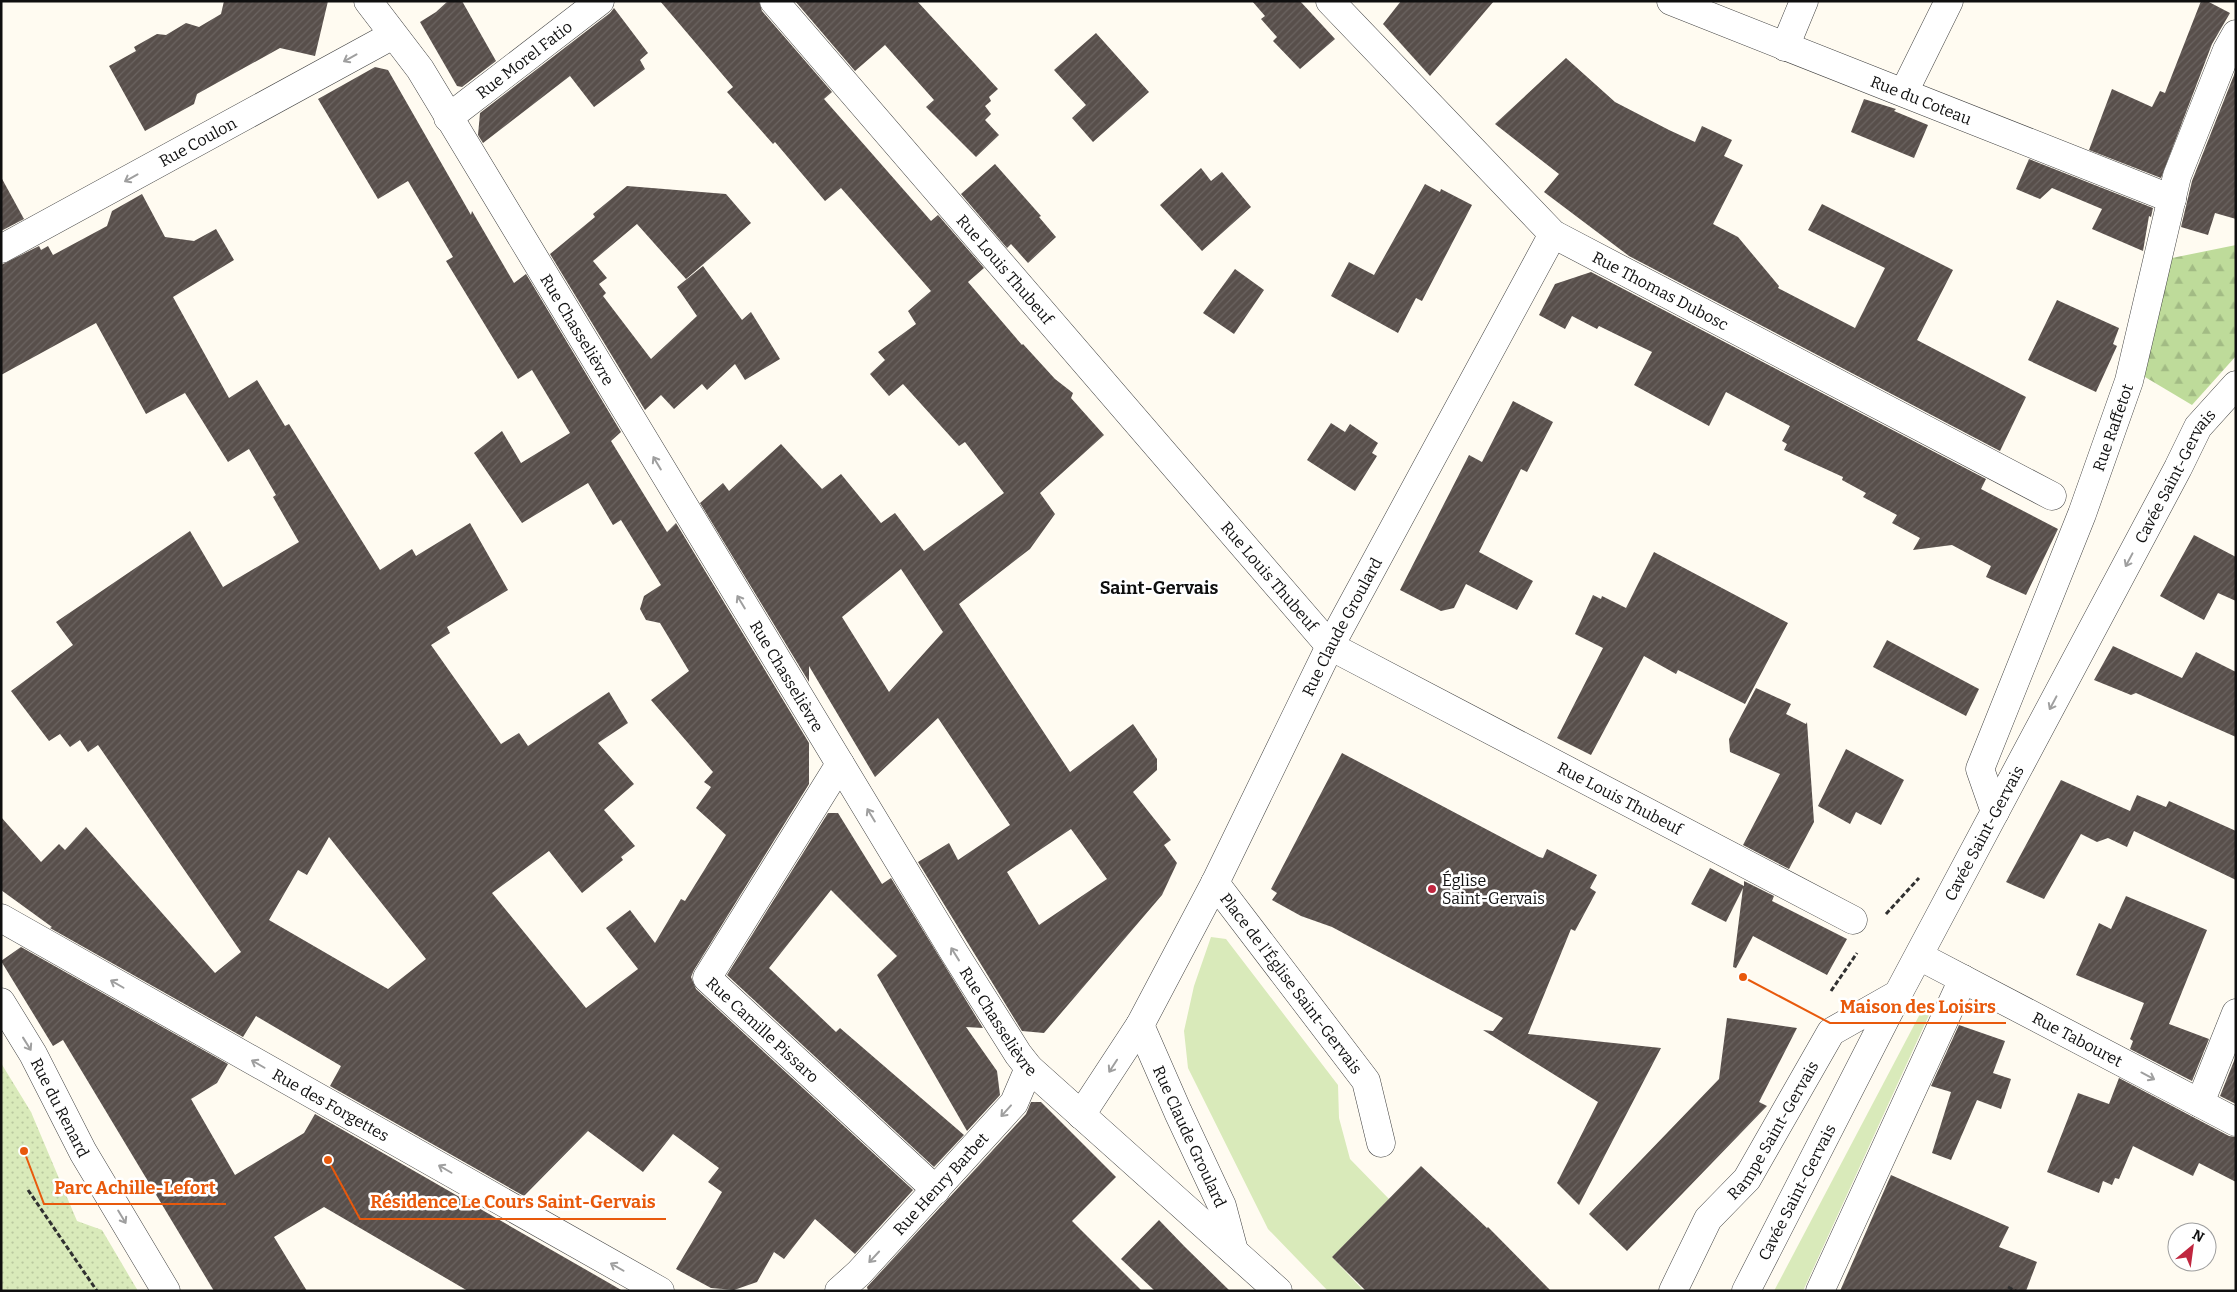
<svg xmlns="http://www.w3.org/2000/svg" width="2237" height="1292" font-family="Bitter,serif">
<style>
.grass{fill:#d9eaba}
.forest{fill:url(#forest-firs)}
.park{fill:url(#park-dots)}
.building{fill:url(#building-hatch);fill-rule:evenodd}
.lines{fill:none;stroke-linecap:round;stroke-linejoin:round}
.minor-casing{stroke:#424242;stroke-width:29}
.path{stroke:#313131;stroke-width:3;stroke-dasharray:5 2.5;stroke-linecap:butt}
.minor{stroke:#fff;stroke-width:28}
.oneway{stroke:#9f9f9f}
.poi-dot{fill:#c0263f;stroke:#fff;stroke-width:2}
.labels{text-anchor:middle;stroke-width:5;stroke-linejoin:round;paint-order:stroke}
.street-label{font-size:16px;fill:#0f0f0f;stroke:#fff}
.poi-label{font-size:16px;fill:#0f0f0f;stroke:#fff;text-anchor:start}
.neighbourhood-label{font-size:18px;font-weight:bold;fill:#0f0f0f;stroke:#fff}
.leader{fill:none;stroke:#e8590c;stroke-width:2}
.callout-dot{fill:#e8590c;stroke:#fff;stroke-width:2}
.callout-label{font-size:18px;text-anchor:middle;font-weight:bold;fill:#e8590c;stroke:#fff;stroke-width:5;stroke-linejoin:round;paint-order:stroke}
</style>
<defs>
<pattern id="forest-firs" width="22" height="20" patternUnits="userSpaceOnUse" patternTransform="scale(1.25)"><rect width="22" height="20" fill="#bedb9a"/><path d="M5 1l3.5 6h-7zM16 11l3.5 6h-7z" fill="#a2bb84"/></pattern>
<pattern id="park-dots" width="8" height="8" patternUnits="userSpaceOnUse" patternTransform="scale(1.25)"><rect width="8" height="8" fill="#d9eaba"/><path d="M2 2h.1M6 6h.1" fill="none" stroke="#b9c89f" stroke-width="1.8" stroke-linecap="round"/></pattern>
<pattern id="building-hatch" width="6" height="6" patternUnits="userSpaceOnUse" patternTransform="scale(1.25)"><rect width="6" height="6" fill="#584f4b"/><path d="M-1 1l2-2M0 6l6-6M5 7l2-2" fill="none" stroke="#6b6461"/></pattern>
</defs>
<rect width="100%" height="100%" fill="#fffbf1"/>
<g class="grass">
<path d="M1211,937L1226,939L1338,1085L1339,1118L1350,1159L1389,1199L1332,1257L1364,1291H1328L1268,1229L1188,1068L1184,1031L1194,986Z"/>
<path d="M1927,1010L1929,1015L1803,1291H1774L1921,1012Z"/>
</g>
<path class="forest" d="M2236,245V356L2192,405L2140,374L2172,258Z"/>
<path class="park" d="M1,1063L31,1112L77,1221L102,1230L138,1291H1Z"/>
<g class="building">
<path d="M224,1H328L315,56L280,48L197,94L194,104L145,131L109,66L136,51L134,47L157,34L166,35L186,23L199,27L221,14Z"/>
<path d="M448,1H462L496,61L462,87L457,86L420,22L436,12Z"/>
<path d="M660,1H759L762,11L832,92L824,99L931,221L938,215L984,268L968,282L1022,345L1023,344L1055,379L1073,393L1071,398L1104,435L1040,493L1055,514L1030,549L959,604L1070,772L1133,724L1157,759V770L1133,792L1171,840L1164,845L1177,863L1162,895L1044,1033L1022,1031L918,862L949,843L958,860L1010,825L938,718L875,777L809,666V682L700,503L723,483L729,491L781,444L822,489L841,474L881,523L895,513L924,551L1004,493L965,442L959,446L903,384L889,396L870,374L885,360L878,352L916,324L908,311L931,291L841,188L825,201L775,142L773,144L727,92L733,87ZM901,569L943,632L889,692L842,617ZM1071,829L1107,879L1039,925L1007,872Z"/>
<path d="M795,1H917L998,89L989,97L991,101L985,106L991,114L985,120L999,135L976,157L926,107L934,100L885,45L855,71Z"/>
<path d="M1252,1H1300L1335,39L1300,69L1273,41L1277,37L1261,19L1265,16Z"/>
<path d="M1401,1H1494L1430,76L1383,24Z"/>
<path d="M2201,1H2207L2230,13L2212,44L2161,178L2089,150L2112,89L2152,107L2160,91L2165,93Z"/>
<path d="M614,8L648,53L640,60L645,69L594,107L570,76L483,143L478,135L480,113L610,13Z"/>
<path d="M1096,33L1149,92L1093,142L1072,118L1086,105L1054,70Z"/>
<path d="M1566,58L1615,102L1669,130L1695,142L1702,126L1732,140L1724,156L1743,165L1713,224L1738,237L1779,286L1778,288L1855,328L1885,268L1808,230L1822,204L1953,270L1917,340L2026,397L2000,451L1629,256L1544,192L1559,174L1495,124Z"/>
<path d="M375,67L388,70L471,215L472,211L514,283L526,274L621,432L611,441L667,532L676,523L809,743V784L694,970L691,977L696,989L913,1190L855,1254L815,1219L784,1259L774,1252L757,1282L734,1290L711,1288L676,1269L722,1192L708,1182L719,1168L673,1134L643,1172L588,1131L524,1196L330,1086L341,1066L256,1016L243,1037L50,928L52,927L1,890V817L41,862L59,844L65,850L86,827L215,973L241,952L98,745L88,752L80,740L70,747L60,734L49,741L11,691L73,645L56,622L190,531L223,587L299,542L273,497L276,495L249,449L228,462L185,393L146,414L96,323L1,375V265L39,246L41,250L48,246L53,255L107,226L112,211L142,194L165,237L194,241L216,229L234,260L173,297L229,398L257,380L285,426L289,424L380,570L412,549L416,556L470,523L508,590L447,627L450,633L431,645L501,744L519,733L528,746L609,692L628,723L598,743L634,784L604,810L635,846L621,857L623,860L582,893L549,851L492,893L586,1008L638,969L606,928L630,910L655,943L681,899L685,901L726,835L696,808L711,787L704,782L713,772L651,700L689,671L660,623L646,620L640,609L644,596L661,585L621,520L613,525L588,483L522,523L474,453L502,431L521,463L570,433L532,370L518,379L446,261L453,257L408,181L378,199L318,99ZM329,837L426,959L388,989L269,920L298,870L307,875Z"/>
<path d="M2236,70V219L2215,213L2208,235L2181,227L2192,181Z"/>
<path d="M1864,99L1896,109L1894,111L1928,125L1914,158L1851,132Z"/>
<path d="M2029,159L2153,208L2151,217L2149,216L2143,251L2092,229L2102,209L2052,188L2040,199L2016,189Z"/>
<path d="M995,164L1041,216L1039,217L1056,237L1028,263L1011,244L1007,248L961,194Z"/>
<path d="M1201,168L1211,181L1222,172L1251,207L1202,251L1160,205Z"/>
<path d="M1,177L24,219L1,231Z"/>
<path d="M1425,184L1440,192L1441,189L1472,205L1422,301L1416,298L1398,333L1331,296L1349,262L1374,275Z"/>
<path d="M627,186L726,194L751,223L686,279L637,224L593,261L607,278L599,284L606,293L603,296L651,359L697,316L677,287L703,266L742,320L751,312L780,359L745,380L735,364L707,390L702,384L674,409L661,395L645,410L550,254L595,217L593,214Z"/>
<path d="M1235,269L1264,290L1234,334L1203,313Z"/>
<path d="M1591,272L1986,479L1981,489L2058,529L2026,595L1986,577L1991,566L1952,545L1913,550L1920,538L1892,523L1897,515L1863,497L1866,493L1842,480L1843,477L1784,450L1787,444L1782,441L1790,426L1726,392L1709,426L1634,385L1652,352L1599,326L1597,329L1572,316L1565,329L1539,315L1555,284Z"/>
<path d="M2057,300L2119,328L2113,344L2117,346L2096,392L2028,360Z"/>
<path d="M1513,401L1553,422L1527,472L1521,469L1479,552L1533,581L1517,610L1466,584L1454,608L1441,611L1400,590L1469,455L1482,462Z"/>
<path d="M1331,423L1345,432L1350,424L1378,443L1372,453L1377,456L1355,491L1307,460Z"/>
<path d="M2194,535L2236,557V601L2218,593L2204,620L2160,596Z"/>
<path d="M1654,552L1788,623L1745,704L1678,670L1676,674L1644,656L1591,755L1557,738L1603,648L1575,634L1593,595L1601,599L1602,596L1626,608Z"/>
<path d="M1887,640L1979,689L1966,716L1873,667Z"/>
<path d="M2113,646L2182,678L2196,652L2236,672V737L2136,693L2131,695L2094,680Z"/>
<path d="M1756,688L1791,704L1786,714L1806,724L1807,722L1814,822L1789,869L1743,845L1780,774L1730,752L1729,739Z"/>
<path d="M1846,749L1904,780L1881,825L1856,812L1850,824L1818,806Z"/>
<path d="M1342,753L1539,857L1543,858L1547,849L1597,875L1590,888L1596,892L1575,931L1571,929L1528,1034L1661,1048L1579,1205L1557,1183L1598,1102L1483,1030L1493,1031L1503,1018L1332,927L1301,916L1272,900L1277,893L1271,889Z"/>
<path d="M2061,780L2130,811L2137,795L2166,807L2169,801L2236,831V880L2134,831L2127,847L2108,838L2097,842L2081,834L2044,899L2006,882Z"/>
<path d="M828,813H838L882,884L891,878L983,1028L966,1027L997,1071L1000,1095L967,1131L877,975L897,956L831,890L769,968L836,1032L840,1028L964,1135L934,1167L727,975Z"/>
<path d="M1710,868L1744,886V881L1774,896L1772,901L1847,939L1827,975L1753,936L1736,968L1733,967L1743,888L1726,922L1691,904Z"/>
<path d="M2126,896L2207,930L2169,1024L2209,1039L2192,1081L2130,1049L2133,1041L2130,1039L2144,1003L2076,975L2099,923L2111,929Z"/>
<path d="M21,947L228,1064L217,1083L191,1099L235,1175L304,1133L315,1114L623,1291H468L324,1207L274,1237L307,1291H214L63,1040L53,1046L1,961Z"/>
<path d="M1727,1018L1797,1028L1759,1102L1767,1106L1627,1251L1589,1214L1719,1079Z"/>
<path d="M1959,1025L2005,1041L1993,1073L2011,1079L2001,1109L1977,1100L1951,1160L1932,1153L1951,1092L1931,1086Z"/>
<path d="M2236,1056V1104L2220,1096Z"/>
<path d="M2119,1078L2229,1136L2236,1137V1182L2199,1163L2193,1176L2133,1146L2119,1179L2115,1178L2112,1185L2103,1181L2099,1193L2047,1172L2078,1093L2109,1104Z"/>
<path d="M1031,1102H1041L1116,1177L1072,1221L1142,1291H868L867,1287L1026,1114Z"/>
<path d="M1421,1166L1487,1228L1488,1227L1551,1291H1366L1332,1257Z"/>
<path d="M1891,1175L2009,1227L1999,1247L2037,1262L2026,1291H1840Z"/>
<path d="M1159,1220L1185,1247L1230,1291H1155L1121,1259Z"/>
</g>
<g class="lines">
<g class="minor-casing">
<g id="minor">
<path id="s1" d="M368,1L420,69L955,954L1018,1054L1029,1068L1278,1291"/>
<path id="s2" d="M774,1L1330,646L1853,920"/>
<path id="s3" d="M1330,1L1553,234L2052,496"/>
<path id="s4" d="M1671,1L2172,199"/>
<path d="M1785,47L1804,1"/>
<path d="M1904,92L1949,1"/>
<path id="s5" d="M448,118L600,1"/>
<path id="s6" d="M1,249L393,35"/>
<path id="s7" d="M840,764L707,978L936,1190"/>
<path id="s8" d="M1995,812L1980,769L2082,514L2129,381L2177,176L2227,50L2236,34"/>
<path id="s9" d="M1215,883L1366,1081L1381,1143"/>
<path id="s10" d="M1,918L660,1291"/>
<path id="s11" d="M1919,956L2236,1122"/>
<path id="s12" d="M1,1002L33,1054L83,1152L166,1291"/>
<path id="s13" d="M1140,1025L1178,1112L1222,1206L1234,1251"/>
<path d="M2200,1103L2236,1013"/>
<path id="s14" d="M1081,1115L1140,1025L1215,883L1330,646L1553,234"/>
<path id="s15" d="M839,1291L859,1273L1014,1103L1029,1068"/>
<path id="s16" d="M1673,1291L1708,1219L1747,1179L1831,1032L1898,994"/>
<path id="s17" d="M1746,1291L1898,994L2178,468L2198,427L2236,385"/>
<path d="M1820,1291L1963,979"/>
</g>
</g>
<g class="path">
<path d="M1886,914L1919,878"/>
<path d="M1831,991L1857,953"/>
<path d="M28,1190L97,1291"/>
<path d="M2008,1287L2016,1291"/>
</g>
<use href="#minor" class="minor"/>
</g>
<defs><path id="oneway-shaft" d="M-6 0H5M1.5-3L5.5 0L1.5 3" fill="none" stroke-width="1.6" stroke-linecap="round" stroke-linejoin="round" transform="scale(1.25)"/></defs>
<g class="oneway">
<use href="#oneway-shaft" transform="translate(350 58) rotate(151)"/>
<use href="#oneway-shaft" transform="translate(131 178) rotate(151)"/>
<use href="#oneway-shaft" transform="translate(657 463) rotate(-121)"/>
<use href="#oneway-shaft" transform="translate(2129 560) rotate(118)"/>
<use href="#oneway-shaft" transform="translate(741 602) rotate(-121)"/>
<use href="#oneway-shaft" transform="translate(2053 703) rotate(118)"/>
<use href="#oneway-shaft" transform="translate(871 815) rotate(-121)"/>
<use href="#oneway-shaft" transform="translate(955 954) rotate(-122)"/>
<use href="#oneway-shaft" transform="translate(117 984) rotate(-150)"/>
<use href="#oneway-shaft" transform="translate(27 1044) rotate(58)"/>
<use href="#oneway-shaft" transform="translate(258 1064) rotate(-150)"/>
<use href="#oneway-shaft" transform="translate(1113 1066) rotate(123)"/>
<use href="#oneway-shaft" transform="translate(2148 1076) rotate(28)"/>
<use href="#oneway-shaft" transform="translate(1006 1111) rotate(132)"/>
<use href="#oneway-shaft" transform="translate(445 1169) rotate(-150)"/>
<use href="#oneway-shaft" transform="translate(122 1217) rotate(59)"/>
<use href="#oneway-shaft" transform="translate(874 1257) rotate(133)"/>
<use href="#oneway-shaft" transform="translate(617 1267) rotate(-150)"/>
</g>
<circle class="poi-dot" cx="1432" cy="889" r="5"/>
<g class="labels">
<g class="street-label">
<text dy="6" stroke="none"><textPath href="#s5" startOffset="96">Rue Morel Fatio</textPath></text>
<text dy="6" stroke="none"><textPath href="#s4" startOffset="269">Rue du Coteau</textPath></text>
<text dy="6" stroke="none"><textPath href="#s6" startOffset="224">Rue Coulon</textPath></text>
<text dy="6" stroke="none"><textPath href="#s2" startOffset="354">Rue Louis Thubeuf</textPath></text>
<text dy="6" stroke="none"><textPath href="#s3" startOffset="444">Rue Thomas Dubosc</textPath></text>
<text dy="6" stroke="none"><textPath href="#s1" startOffset="390">Rue Chasselièvre</textPath></text>
<text dy="6" stroke="none"><textPath href="#s8" startOffset="412">Rue Raffetot</textPath></text>
<text dy="6" stroke="none"><textPath href="#s17" startOffset="921">Cavée Saint-Gervais</textPath></text>
<text dy="6" stroke="none"><textPath href="#s2" startOffset="759">Rue Louis Thubeuf</textPath></text>
<text dy="6" stroke="none"><textPath href="#s14" startOffset="554">Rue Claude Groulard</textPath></text>
<text dy="6" stroke="none"><textPath href="#s1" startOffset="795">Rue Chasselièvre</textPath></text>
<text dy="6" stroke="none"><textPath href="#s2" startOffset="1179">Rue Louis Thubeuf</textPath></text>
<text dy="6" stroke="none"><textPath href="#s17" startOffset="516">Cavée Saint-Gervais</textPath></text>
<text dy="6" stroke="none"><textPath href="#s9" startOffset="126">Place de l'Église Saint-Gervais</textPath></text>
<text dy="6" stroke="none"><textPath href="#s1" startOffset="1200">Rue Chasselièvre</textPath></text>
<text dy="6" stroke="none"><textPath href="#s7" startOffset="328">Rue Camille Pissaro</textPath></text>
<text dy="6" stroke="none"><textPath href="#s11" startOffset="179">Rue Tabouret</textPath></text>
<text dy="6" stroke="none"><textPath href="#s10" startOffset="379">Rue des Forgettes</textPath></text>
<text dy="6" stroke="none"><textPath href="#s12" startOffset="121">Rue du Renard</textPath></text>
<text dy="6" stroke="none"><textPath href="#s16" startOffset="191">Rampe Saint-Gervais</textPath></text>
<text dy="6" stroke="none"><textPath href="#s13" startOffset="122">Rue Claude Groulard</textPath></text>
<text dy="6" stroke="none"><textPath href="#s15" startOffset="148">Rue Henry Barbet</textPath></text>
<text dy="6" stroke="none"><textPath href="#s17" startOffset="111">Cavée Saint-Gervais</textPath></text>
</g>
<g class="poi-label">
<text x="1442" y="886">Église<tspan x="1442" dy="18">Saint-Gervais</tspan></text>
</g>
<g class="neighbourhood-label">
<text x="1159" y="594">Saint-Gervais</text>
</g>
</g>
<path class="leader" d="M1743 977L1830 1023H2006M24 1151L44 1204H226M328 1160L360 1219H666"/>
<g class="callout-dot">
<circle cx="1743" cy="977" r="5"/>
<circle cx="24" cy="1151" r="5"/>
<circle cx="328" cy="1160" r="5"/>
</g>
<g class="callout-label">
<text x="1918" y="1013">Maison des Loisirs</text>
<text x="135" y="1194">Parc Achille-Lefort</text>
<text x="513" y="1208">Résidence Le Cours Saint-Gervais</text>
</g>
<rect width="2237" height="1292" fill="none" stroke="#0f0f0f" stroke-width="5"/>
<g transform="translate(2192 1247) rotate(29)"><circle r="24" fill="#ffffff" stroke="#9f9f9f"/>
<path d="M0-4L9 19L0 12L-9 19Z" fill="#c0263f"/>
<text y="-8" font-size="14" font-weight="bold" text-anchor="middle" fill="#0f0f0f">N</text>
</g>
</svg>
